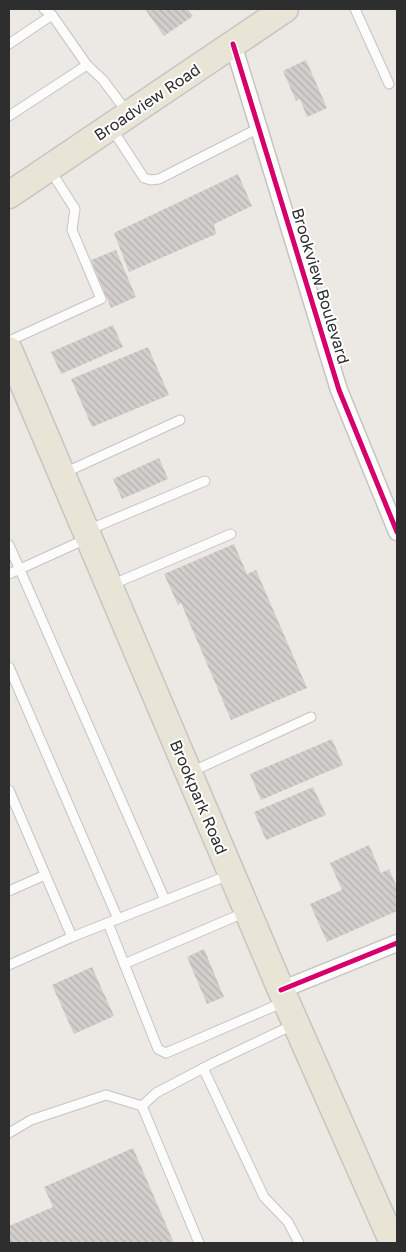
<svg xmlns="http://www.w3.org/2000/svg" width="406" height="1252" font-family="'Golos Text',sans-serif">
<style>
.building{fill:url(#building-back-hatch)}
.lines{fill:none;stroke-linecap:round;stroke-linejoin:round}
.lane-casing{stroke:#c5c4c5;stroke-width:11}
.street-casing{stroke:#c5c4c5;stroke-width:19}
.primary-casing{stroke:#c6c5c4;stroke-width:29}
.lane{stroke:#fcfcfb;stroke-width:9}
.street{stroke:#fcfcfb;stroke-width:16}
.primary{stroke:#e8e4d6;stroke-width:26}
.cycleway-casing{stroke:#fff;stroke-width:8}
.cycleway{stroke:#d6006c;stroke-width:5}
.labels{text-anchor:middle;stroke-width:4;stroke-linejoin:round;paint-order:stroke}
.street-label{font-size:16px;fill:#2e2e2e;stroke:#fff}
</style>
<defs>
<pattern id="building-back-hatch" width="6" height="6" patternUnits="userSpaceOnUse" patternTransform="scale(1.25)"><rect width="6" height="6" fill="#d1cecb"/><path d="M-1 5l2 2M0 0l6 6M5-1l2 2" fill="none" stroke="#b4b1af"/></pattern>
</defs>
<rect width="100%" height="100%" fill="#ece8e4"/>
<g class="building">
<path d="M145,9H188L193,16L164,36Z"/>
<path d="M306,60L327,108L307,117L300,99L296,101L283,71Z"/>
<path d="M238,174L252,206L214,224L216,234L129,272L114,233Z"/>
<path d="M116,250L136,297L111,308L91,260Z"/>
<path d="M113,325L123,347L61,374L51,352Z"/>
<path d="M148,347L169,395L92,427L71,379Z"/>
<path d="M159,458L168,479L122,499L113,479Z"/>
<path d="M234,544L247,574L256,570L307,688L231,720L181,603L178,605L164,574Z"/>
<path d="M332,739L343,765L261,800L250,774Z"/>
<path d="M313,787L326,815L266,840L254,812Z"/>
<path d="M369,845L381,873L389,869L397,887V911L327,942L310,904L342,890L330,863Z"/>
<path d="M204,949L224,997L207,1004L187,957Z"/>
<path d="M92,967L114,1016L74,1034L52,985Z"/>
<path d="M133,1148L174,1243H9V1226L53,1207L44,1187Z"/>
</g>
<g class="lines">
<g class="lane-casing">
<g id="lane">
<path d="M44,9L52,15"/>
<path d="M355,9L389,84"/>
<path d="M9,44L52,15L87,65"/>
<path d="M9,116L87,65L103,80L127,112"/>
<path d="M112,129L144,178L151,180L159,179L259,128"/>
<path d="M9,341L101,299L72,230L75,209L50,170"/>
<path d="M64,473L180,420"/>
<path d="M88,530L205,481"/>
<path d="M9,545L165,900"/>
<path d="M9,574L86,539"/>
<path d="M111,585L231,534"/>
<path d="M9,667L118,919"/>
<path d="M191,772L311,717"/>
<path d="M9,790L72,937"/>
<path d="M9,891L45,875"/>
<path d="M108,923L158,1049L166,1053L284,1002"/>
<path d="M124,964L246,912"/>
<path d="M9,965L72,937L229,875"/>
<path d="M203,1068L264,1197L288,1222L299,1243"/>
<path d="M9,1133L31,1120L106,1095L142,1106"/>
<path d="M199,1243L142,1106L156,1093L215,1062L295,1024"/>
</g>
</g>
<g class="street-casing">
<g id="street">
<path d="M233,44L339,390L397,532"/>
<path d="M281,990L397,943"/>
</g>
</g>
<g class="primary-casing">
<g id="primary">
<path d="M9,195L285,9"/>
<path d="M9,350L281,990L393,1243"/>
</g>
</g>
<use href="#lane" class="lane"/>
<use href="#street" class="street"/>
<use href="#primary" class="primary"/>
<g class="cycleway-casing">
<g id="cycleway">
<path d="M233,44L339,390L397,532"/>
<path d="M281,990L397,943"/>
</g>
</g>
<use href="#cycleway" class="cycleway"/>
</g>
<g class="labels">
<g class="street-label">
<text transform="translate(147 102) rotate(-34)" y="6">Broadview Road</text>
<text transform="translate(321 286) rotate(73)" y="6">Brookview Boulevard</text>
<text transform="translate(199 797) rotate(67)" y="6">Brookpark Road</text>
</g>
</g>
<rect width="406" height="1252" fill="none" stroke="#2e2e2e" stroke-width="20"/>
</svg>
